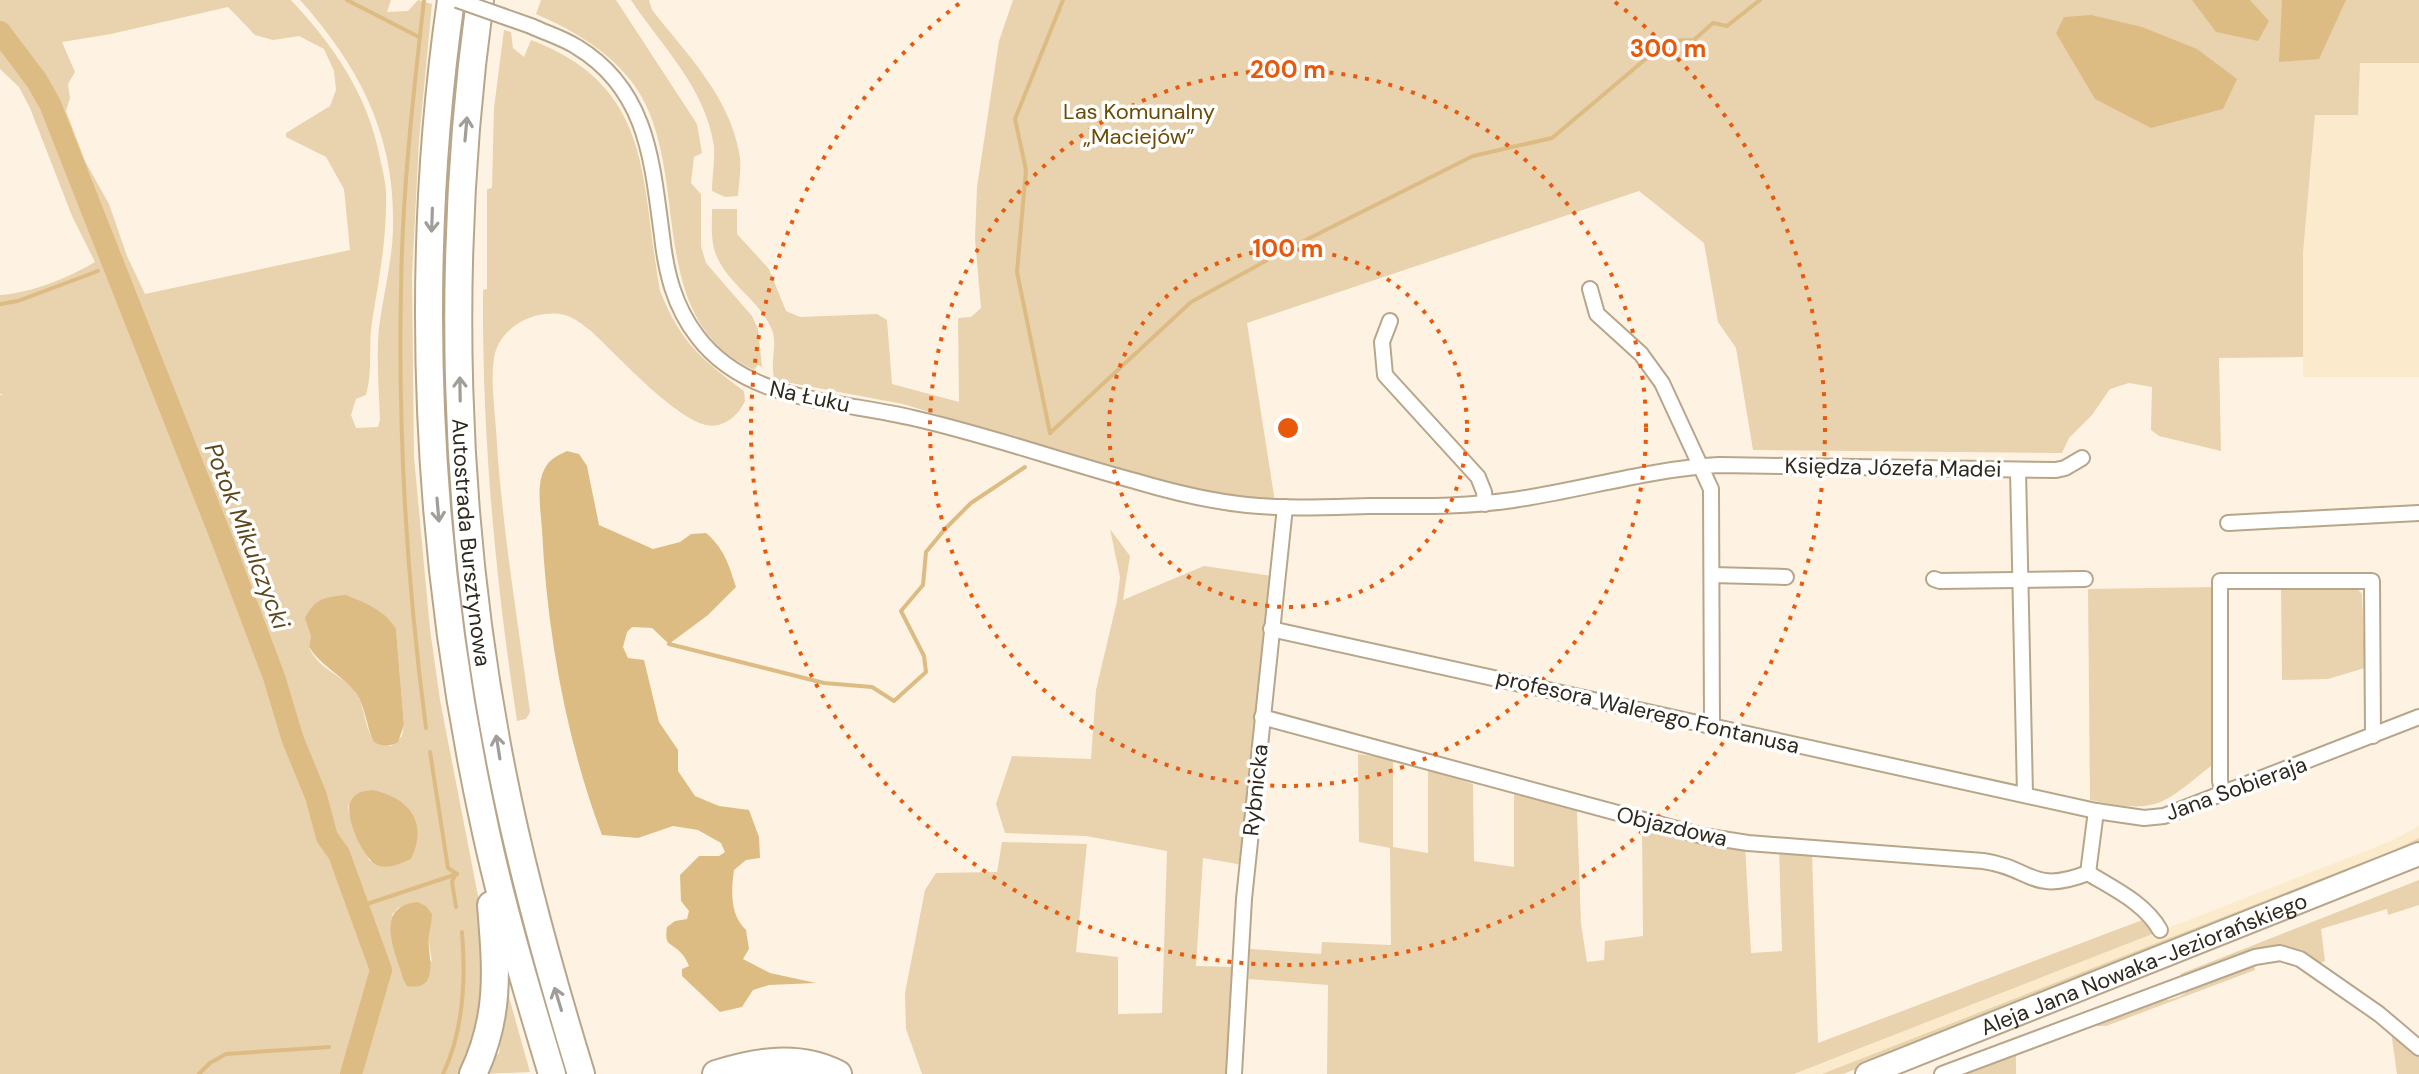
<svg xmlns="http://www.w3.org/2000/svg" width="2419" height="1074" font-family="'DM Sans',sans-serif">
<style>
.built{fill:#fceacd}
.green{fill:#e9d2ae;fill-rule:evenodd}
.water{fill:#ddbc84}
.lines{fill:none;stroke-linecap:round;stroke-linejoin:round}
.stream{stroke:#ddbc84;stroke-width:4}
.river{stroke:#ddbc84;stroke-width:22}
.minor-casing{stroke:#b8a68b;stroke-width:18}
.primary-casing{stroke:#b8a68b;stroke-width:26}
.motorway-casing{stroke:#b8a68b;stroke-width:30}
.minor{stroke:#fff;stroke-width:14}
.primary{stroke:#fff;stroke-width:22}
.motorway{stroke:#fff;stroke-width:26}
.minor-bridge-casing{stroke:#b8a68b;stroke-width:18;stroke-linecap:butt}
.minor-bridge{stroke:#fff;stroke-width:14}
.oneway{stroke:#a19e99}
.ring{fill:none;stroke:#e8590c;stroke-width:4;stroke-dasharray:4 8}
.labels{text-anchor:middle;stroke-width:7;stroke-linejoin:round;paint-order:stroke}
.park-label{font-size:22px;fill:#6c4b04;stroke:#fff}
.street-label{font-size:22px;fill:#2e281d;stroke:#fff}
.water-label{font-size:24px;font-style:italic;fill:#5f471c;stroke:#fff}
.centre{fill:#e8590c;stroke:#fff;stroke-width:4}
.ring-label{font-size:24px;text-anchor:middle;font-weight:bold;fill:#e8590c;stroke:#fff;stroke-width:7;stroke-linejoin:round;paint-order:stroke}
</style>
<rect width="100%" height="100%" fill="#fef3e2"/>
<g class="built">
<path d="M2360,63H2419V377H2303V253L2315,115Z"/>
<path d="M2419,826V838L2394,850L1822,1074H1794L2391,841Z"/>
</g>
<g class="green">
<path d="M0,0H291C334,46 368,95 380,158C382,169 386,182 386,194C387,238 379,279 372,322C368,346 373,371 366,395L356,399L351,415L356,428L378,427L380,420C379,390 376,358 379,328C383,294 393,260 393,225C395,135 359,66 300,0H391L387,12L408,11L418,0L432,4L419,140L412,276L414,457L430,629L440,700L485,932V1010L463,1074H0V395H4L0,394V295C31,293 68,278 95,262L72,216L30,108L19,87L0,69ZM228,7L255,35L273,40L299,36L324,49L334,71L336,90L330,106L286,133V137L326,157L344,189L350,250L145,294L127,256L109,204L85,161L66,111L70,98L68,84L75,72L62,42L111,34ZM396,629L404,725L402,736L391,746C364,747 368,717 359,698C350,681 333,675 320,663C316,659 312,653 309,648L311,636ZM348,805L394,866L370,861C359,845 350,824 348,805ZM418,902L426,906L432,915L428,937L432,962L392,915L398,908Z"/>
<path d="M541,0H616L697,124L702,153L694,157L691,183L701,194V246L706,263L752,316L758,329L762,367L758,365L754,370C644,320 691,180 640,94C616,55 577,32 536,14Z"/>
<path d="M631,0H649L652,10C686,53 729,96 739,152C742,166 739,182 738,196L725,197L712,191C712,177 715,161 714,147C706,88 663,48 631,0Z"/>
<path d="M1013,0H2419V63H2360L2358,115H2315L2303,253V357L2219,358L2221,451L2159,436L2151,430L2152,387L2129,383L2110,389L2092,415L2069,438L2062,453L1753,450L1736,348L1718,322L1704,243L1639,191L1247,323L1275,502L1209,497L903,404L775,380C769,364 778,346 772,330C760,301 731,286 718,259C710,244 712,226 712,209H737V234L769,269L786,311L800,317L877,314L887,320L892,384L959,402L958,318L971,317L981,308L975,239L977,187L999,41Z"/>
<path d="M504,30L511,32L513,48L524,57L531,40C655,87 640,180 660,291C681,343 701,359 744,391L745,401C739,415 723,429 706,425C673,417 617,355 591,331C583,325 575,318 565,315C535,308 499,327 494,358C490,386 496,416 497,444C503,534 518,622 530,712L526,719L517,721C495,577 482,435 483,290L487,289V189L492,188L494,108Z"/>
<path d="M1110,529L1130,556L1123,600L1204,566L1272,576L1243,865L1203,858L1196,966L1236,967L1230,1074H922L906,1029L905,993L925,890L936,873L997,872L1002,842L1087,844L1076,952L1118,957V1014L1162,1013L1167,851L1086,836L1005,833L996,804L1012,756L1091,759L1096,690L1117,601L1120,577Z"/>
<path d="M2281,585H2354L2362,594L2365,668L2328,679L2282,680Z"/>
<path d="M2216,587V762C2162,804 2161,815 2090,800L2088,589Z"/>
<path d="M1358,754L1393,759V847L1428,853V769L1473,784L1474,861L1514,867V794L1577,810L1581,924L1587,962L1604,960L1605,941L1643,936L1642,823L1745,845L1751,953L1782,951L1779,848L1812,852L1818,1043L2145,919L2155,933L1794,1074H1327L1328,985L1249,979L1250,949L1321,954L1322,942L1391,945L1390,848L1359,842Z"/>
<path d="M2419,838V843L2160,949L1843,1074H1822L2394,850Z"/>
<path d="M2419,880V905L2388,915L2387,909L2321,929L2325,961L2316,965L2293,952L2188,980L2180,974Z"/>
<path d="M2253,963L2255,970L2106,1026H2083L2155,1001C2168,1001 2184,998 2192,986Z"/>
<path d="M506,994L509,997L530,1072L484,1074L492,1053L499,1054Z"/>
<path d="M2391,1032L2419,1053V1074H2397Z"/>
<path d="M2016,1051V1074H1963Z"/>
</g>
<g class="water">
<path d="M2192,0H2250L2269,21L2258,41L2216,32Z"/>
<path d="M2282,0H2346L2319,59L2279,62Z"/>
<path d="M2091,15L2142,27L2197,49L2237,79L2223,109L2151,128L2095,99L2056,33L2064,17Z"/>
<path d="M567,451L579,454L587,466L599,525L653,549L680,542L691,534L706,533C724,548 729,565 736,587L708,615L669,644L652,628L632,627L627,632L623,647L628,658L644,660L659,722L678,750V771L695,796L719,806L749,810L759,837L760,858L746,860L734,870C731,891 730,915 746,930L749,949L743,959L770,973L816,983L769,985L753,990L742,1007L720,1012L682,976V969L689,966C687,962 685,957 682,954C671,941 664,948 667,927L675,921L687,919L689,911L681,901L680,875L699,856H719L725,852L721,843L698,830L673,826L638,838L602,835C566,740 547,632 542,530C541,513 536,486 544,470C549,459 557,456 567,451Z"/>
<path d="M346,595C365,603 385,610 396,629L404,725L398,742C389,747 383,747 374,742C366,727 366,707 356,693C342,675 322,667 309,647L311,636L305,618C316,598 324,597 346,595Z"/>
<path d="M372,790C409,797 429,823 411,859C401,863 391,869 380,866C364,863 343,814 351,801C355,792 364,791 372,790Z"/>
<path d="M418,902L426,906L432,914C432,922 430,928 429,935C426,952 443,992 407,986L404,981C396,953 372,906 418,902Z"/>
</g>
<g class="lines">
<g class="stream">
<path d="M347,0L419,37"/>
<path d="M424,0C413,97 402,194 401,291C398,437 407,583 426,728"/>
<path d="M109,268L114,267"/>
<path d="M0,304L18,301L98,271"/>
<path d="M1050,433L1191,302L1284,251L1473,156L1552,138L1667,41L1694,40L1713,23L1727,26L1760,0"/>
<path d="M1050,433L1017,272L1026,170L1015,119L1063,0"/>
<path d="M669,644L824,683L872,687L894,701L926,672L924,656L901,611L923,585L926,552L945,529L971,503L1025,467"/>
<path d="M430,752L448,868L457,874"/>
<path d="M455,875L452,882L456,907"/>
<path d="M358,907L457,874"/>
<path d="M199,1074L210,1063L226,1054L329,1047"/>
<path d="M443,1074C464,1030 466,980 462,932"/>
</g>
<path class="river" d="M0,32L37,81L50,104L221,537L274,677L293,740L316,796L327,837L339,854L381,970L351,1074"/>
<g class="minor-casing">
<g id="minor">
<path d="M531,26C546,33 563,38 577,47C648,90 652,162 662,236C666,272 674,306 697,336C747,403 839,400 913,418C988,435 1061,461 1135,481C1172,492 1208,501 1247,505C1288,509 1329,507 1369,506C1417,506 1466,507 1513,500C1582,490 1649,469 1719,465L2056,470L2065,468L2082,458"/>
<path d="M1590,289L1597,314L1641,354L1662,383L1711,489L1712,725"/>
<path d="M1390,321L1382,342L1385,375L1478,477L1484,492L1485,504"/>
<path d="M2018,470L2025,795"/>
<path d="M2228,523L2419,513"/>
<path d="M1712,575L1786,577"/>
<path d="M1934,579L1940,581L2085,579"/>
<path d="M1271,629L2096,811L2144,818L2164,816L2419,717"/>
<path d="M1262,717L1703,836L1748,843L1983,861C2033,868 2031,895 2088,873"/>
<path d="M2223,794L2220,781V581H2372L2373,736"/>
<path d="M2088,873C2114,889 2145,903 2160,930"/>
<path d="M2088,873L2096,811"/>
<path d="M1234,1074L1244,899L1285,507"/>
<path d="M1942,1074L2255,957L2280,953L2300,959L2379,1014L2419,1048"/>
</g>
</g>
<g class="primary-casing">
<g id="primary">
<path id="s1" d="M1867,1074L2419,854"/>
</g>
</g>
<g class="motorway-casing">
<g id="motorway">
<path d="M451,0C412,272 426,555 484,823C502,908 527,991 552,1074"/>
<path id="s2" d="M480,0C445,256 452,522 503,776C523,877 551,976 581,1074"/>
<path d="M473,1074C501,1015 496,968 491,905"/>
<path d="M716,1074C757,1061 799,1054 838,1074"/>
</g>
</g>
<use href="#minor" class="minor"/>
<use href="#primary" class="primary"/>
<use href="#motorway" class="motorway"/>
<g class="minor-bridge-casing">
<path id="minor-bridge" d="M457,0L531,26"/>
</g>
<use href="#minor-bridge" class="minor-bridge"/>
</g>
<defs><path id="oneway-shaft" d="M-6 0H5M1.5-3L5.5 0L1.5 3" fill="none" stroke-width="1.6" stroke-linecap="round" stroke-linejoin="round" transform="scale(2)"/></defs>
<g class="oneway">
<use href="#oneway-shaft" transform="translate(466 129) rotate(-85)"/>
<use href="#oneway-shaft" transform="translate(432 220) rotate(92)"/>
<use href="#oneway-shaft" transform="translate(460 389) rotate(-91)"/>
<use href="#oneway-shaft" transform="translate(438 510) rotate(85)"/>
<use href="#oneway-shaft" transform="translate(498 747) rotate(-99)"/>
<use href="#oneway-shaft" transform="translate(558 999) rotate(-107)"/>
</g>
<g class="ring">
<circle cx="1288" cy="428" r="179"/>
<circle cx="1288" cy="428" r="358"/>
<path d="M1615 2A537 537 0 1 1 961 2"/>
</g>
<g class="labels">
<g class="park-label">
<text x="1139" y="119">Las Komunalny<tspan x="1139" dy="25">„Maciejów”</tspan></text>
</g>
<g class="street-label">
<text transform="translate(810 396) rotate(12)" y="8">Na Łuku</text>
<text transform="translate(1893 467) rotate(1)" y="8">Księdza Józefa Madei</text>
<text dy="8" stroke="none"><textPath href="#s2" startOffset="544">Autostrada Bursztynowa</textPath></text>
<text transform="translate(1648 711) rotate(13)" y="8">profesora Walerego Fontanusa</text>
<text transform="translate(2236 788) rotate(-20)" y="8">Jana Sobieraja</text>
<text transform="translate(1255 790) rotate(-84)" y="8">Rybnicka</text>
<text transform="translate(1672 826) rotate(13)" y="8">Objazdowa</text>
<text dy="8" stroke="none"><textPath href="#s1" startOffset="298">Aleja Jana Nowaka-Jeziorańskiego</textPath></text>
</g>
<g class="water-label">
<text transform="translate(247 536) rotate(69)" y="8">Potok Mikulczycki</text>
</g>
</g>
<circle cx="1288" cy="428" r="12" class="centre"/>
<g class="ring-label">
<text x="1668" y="57">300 m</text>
<text x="1288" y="78">200 m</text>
<text x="1288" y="257">100 m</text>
</g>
</svg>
